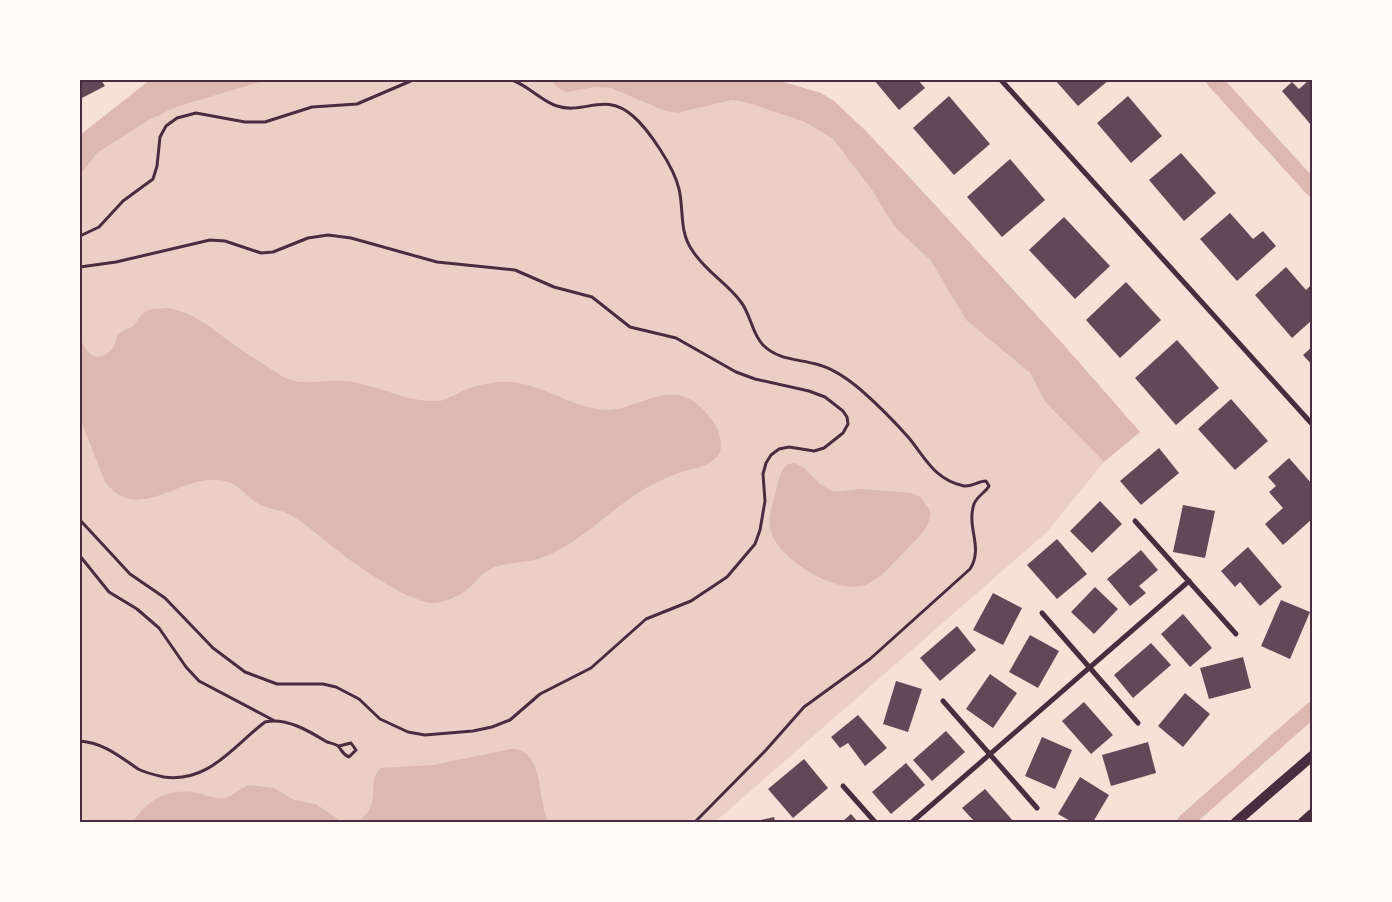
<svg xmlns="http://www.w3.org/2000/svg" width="1392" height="902" font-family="Karla,sans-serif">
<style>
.green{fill:#ebcfc5}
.water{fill:#dcb8b0}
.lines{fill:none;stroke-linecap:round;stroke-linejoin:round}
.canal{stroke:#dcb8b0;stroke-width:16}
.building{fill:#644757}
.service{stroke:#4a2c40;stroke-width:3}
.minor{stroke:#4a2c40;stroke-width:5}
.primary{stroke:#4a2c40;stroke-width:10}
.neatline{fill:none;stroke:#4a2c40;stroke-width:2}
</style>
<rect width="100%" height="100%" fill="#f7e1d7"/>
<path class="green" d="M267,80H550L558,88L567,92L596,87L611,88L665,111L678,113L732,100L748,103L805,122L833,139L872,190L894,226L931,261L966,320L1030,373L1045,402L1104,462L1047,532L715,822H80V176L97,153L149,120L176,107Z"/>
<g class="water">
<path d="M150,80H267L176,107L149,120L97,153L80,176V135Z"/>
<path d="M550,80H777L821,93L834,101L865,130L913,181L1063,344L1140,432L1104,462L1045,402L1030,373L966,320L931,261L894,226L872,190L833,139L805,122L748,103L732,100L678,113L665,111L611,88L596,87L567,92L558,88Z"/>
<path d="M167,308C197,313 211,329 236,346C250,356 266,365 280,375C299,387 318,380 339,381C372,381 403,402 436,401C447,401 457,393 467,389C477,385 488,383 499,382C538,379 569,409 608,410C632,410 662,387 685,397C702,404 720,425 721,443C723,466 692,468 676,474C665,478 655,483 646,488C610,509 580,544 541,558C524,564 504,561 489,570C479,575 473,586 464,592C456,597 443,603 433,603C410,602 370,574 350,560C334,549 302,519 286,513C276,509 264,508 255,502C246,495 240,486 228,482C184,468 141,528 105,482L80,418V335C84,352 97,366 112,349C116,345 115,339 118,334C121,331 128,329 132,327C137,323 139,316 144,312C151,308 160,309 167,308Z"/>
<path d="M795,463L803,467L820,484L833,492L861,489L911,493L920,497L930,510C931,529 918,537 906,550C894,562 881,579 865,585C836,595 775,558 770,528C768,517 772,506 775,495C778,483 779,472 788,464Z"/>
<path d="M511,749C546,749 536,801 549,822H358C384,802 365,782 381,768L433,765Z"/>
<path d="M249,785L274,788L294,800L316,804L342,822H133C148,798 171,787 199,793C207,795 216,800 225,798C233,795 241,788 249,785Z"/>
</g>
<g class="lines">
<g class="canal">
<path d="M1214,80L1312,188"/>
<path d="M1185,822L1312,710"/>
</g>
</g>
<g class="building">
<path d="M80,80H101L105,86L80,99Z"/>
<path d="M874,80H918L925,88L899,110Z"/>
<path d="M1055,80H1109L1078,106Z"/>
<path d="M1309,80H1312V126L1282,91L1292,82L1299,89Z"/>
<path d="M949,96L990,144L954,175L913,128Z"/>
<path d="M1128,96L1162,136L1131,163L1097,123Z"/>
<path d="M1181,153L1216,193L1184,221L1149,180Z"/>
<path d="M1010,159L1045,200L1002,237L967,197Z"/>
<path d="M1230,213L1253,239L1263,231L1276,246L1237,281L1200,239Z"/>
<path d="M1064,217L1110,266L1075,299L1029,250Z"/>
<path d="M1286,267L1306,290L1312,284V320L1292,338L1255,295Z"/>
<path d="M1126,282L1161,320L1120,358L1086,320Z"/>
<path d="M1177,340L1219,388L1176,425L1135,378Z"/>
<path d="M1312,347V365L1303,355Z"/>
<path d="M1231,399L1268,441L1235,470L1198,429Z"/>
<path d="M1159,448L1179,473L1141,505L1120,481Z"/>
<path d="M1289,458L1312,484V519L1283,545L1265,524L1283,508L1269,492L1276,486L1268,477Z"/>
<path d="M1100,501L1122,524L1092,553L1070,531Z"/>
<path d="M1183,505L1215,511L1205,558L1173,552Z"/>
<path d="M1057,539L1087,574L1057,599L1027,565Z"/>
<path d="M1248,547L1282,587L1260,606L1240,582L1235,587L1221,571Z"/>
<path d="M1141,550L1158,570L1139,586L1146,593L1130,606L1107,579Z"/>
<path d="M1095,587L1118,609L1094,634L1071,612Z"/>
<path d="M993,593L1022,608L1003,645L973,630Z"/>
<path d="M1281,600L1310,612L1290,659L1261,646Z"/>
<path d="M1183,614L1212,648L1190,667L1161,634Z"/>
<path d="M957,626L976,650L940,681L920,658Z"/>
<path d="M1030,635L1059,651L1038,688L1009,672Z"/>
<path d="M1151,643L1171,665L1133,698L1114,675Z"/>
<path d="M1243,657L1251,688L1209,699L1200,668Z"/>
<path d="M990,674L1017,693L993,728L966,709Z"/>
<path d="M896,681L922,689L908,732L883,724Z"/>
<path d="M1185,693L1210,714L1183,747L1158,726Z"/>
<path d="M1084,702L1113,735L1091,754L1062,721Z"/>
<path d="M858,715L887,748L865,766L848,743L840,748L831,737Z"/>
<path d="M946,731L965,752L932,781L913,760Z"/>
<path d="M1042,737L1072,750L1055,789L1025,776Z"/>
<path d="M1148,742L1156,773L1111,786L1102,755Z"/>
<path d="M804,759L828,788L793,818L768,789Z"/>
<path d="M906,763L925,785L891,814L872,792Z"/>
<path d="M1080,777L1109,795L1093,822H1072L1058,814Z"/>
<path d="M985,789L1014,822H975L962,808Z"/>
<path d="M851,814L858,822H842Z"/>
<path d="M774,817L775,822H756V821Z"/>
</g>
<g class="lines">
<g class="service">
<path d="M512,80C529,86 541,101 557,106C585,115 604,91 633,116C649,130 674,167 679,189C684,210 679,231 692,250C705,271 727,283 741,302C751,315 752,334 763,345C778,360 797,359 816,364C833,368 848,379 861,390C878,405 894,421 909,438C926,459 935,480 964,486C972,487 978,481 986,481L989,486C985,493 977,496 974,504C966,528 984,547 970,569L870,659L804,707L766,750L695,822"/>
<path d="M80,236L99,227L123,201L153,179L157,166L160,137L166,126L177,118L196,113L245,122H265L312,107L357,104L413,80"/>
<path d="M80,267L116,262L210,240L225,241L261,253L273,252L308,238L328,235L351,238L437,262L515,270L554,287L592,297L630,327L676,338L736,372L755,379L809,391L825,397L843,411L847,417L848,424L843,433L824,448L814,451L789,447L779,449L771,455L766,463L763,474L765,501L760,530L755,544L727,577L691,601L646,619L591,668L540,694L510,720L492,727L473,731L425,735L408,732L380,719L359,699L336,687L323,684H277L245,672L213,648L165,598L130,574L80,520"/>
<path d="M80,556L109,592L137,609L159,628L186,667L199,681L273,720"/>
<path d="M80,741C104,743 119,756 138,769C146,773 155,775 164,777C209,783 232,747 265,722C286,717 309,731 327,742C330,743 336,744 338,746C342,750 342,754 349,757L356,750L351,743L339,746"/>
</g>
<g class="minor">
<path d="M1001,80L1312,424"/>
<path d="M1135,521L1236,634"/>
<path d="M1042,613L1138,723"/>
<path d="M943,701L1037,808"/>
<path d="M843,786L875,822"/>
<path d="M912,822L1189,581"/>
</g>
<g class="primary">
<path d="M1236,822L1312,756"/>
<path d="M1303,822L1312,814"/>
</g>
</g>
<rect width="1392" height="902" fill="none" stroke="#fffaf5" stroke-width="162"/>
<rect x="81" y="81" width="1230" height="740" class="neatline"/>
</svg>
